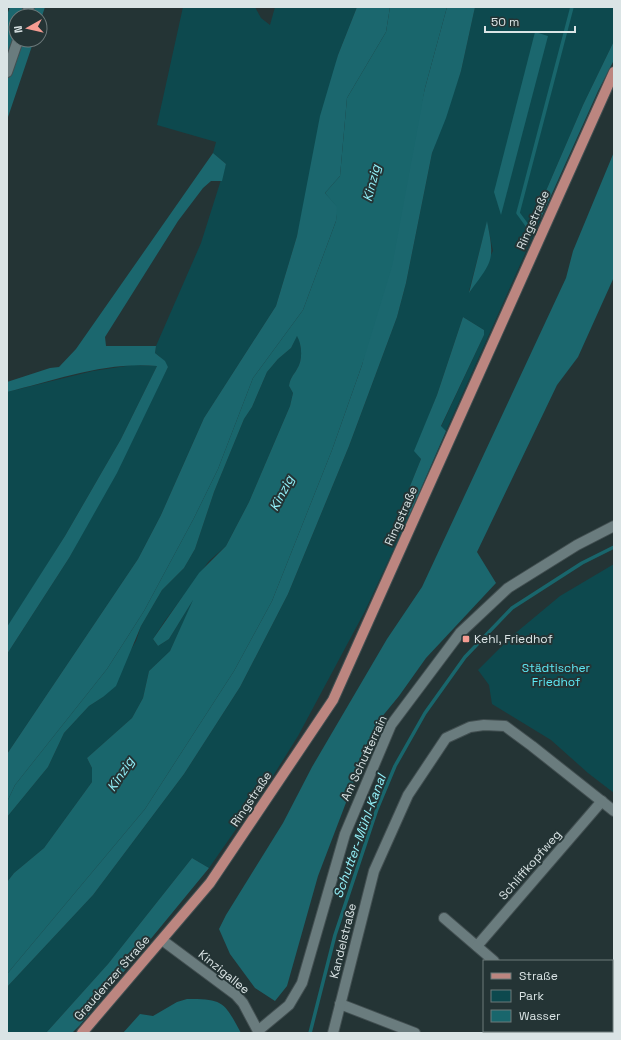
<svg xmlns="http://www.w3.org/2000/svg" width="621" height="1040" font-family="'Space Grotesk',sans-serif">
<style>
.green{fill:#0d494e;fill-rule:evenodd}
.forest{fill:#1b676e}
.water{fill:#19666c}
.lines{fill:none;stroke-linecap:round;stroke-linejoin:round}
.stream{stroke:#19666c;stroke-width:3.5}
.street-casing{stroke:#424f51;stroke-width:12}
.primary-casing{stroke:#424f51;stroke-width:12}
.street{stroke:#6a7c7e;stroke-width:10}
.primary{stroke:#bc8680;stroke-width:10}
.poi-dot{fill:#f59c92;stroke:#243435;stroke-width:1.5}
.labels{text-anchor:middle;stroke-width:4;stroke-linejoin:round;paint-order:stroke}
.street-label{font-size:12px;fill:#dae4e5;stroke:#243435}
.poi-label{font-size:12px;fill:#dae4e5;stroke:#243435;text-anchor:start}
.park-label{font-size:12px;fill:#5ee9f5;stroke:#243435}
.water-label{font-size:13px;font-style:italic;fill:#95f3fc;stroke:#243435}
</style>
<rect width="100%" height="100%" fill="#243435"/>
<g class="green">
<path d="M183,7H255L261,18L270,25L275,7H357L338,55L297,236L276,306L204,418L161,515L138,559L7,754V654L69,558L168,367L159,356L155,353L156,346L201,243L226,164L213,153L216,142L157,125Z"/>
<path d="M475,7H614V41L583,105L536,214L541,218L446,431L441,427L484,335V330L463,317L437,395L415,451L421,459L402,506L409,516L365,611L298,736L273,776L209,868L192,858L108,964L46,1033H7V987L93,895L184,774L240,687L288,594L349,446L397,317L406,283L432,153L461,71ZM487,222L493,251L470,292L469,291Z"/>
<path d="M297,335C302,345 303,360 297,369C293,376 290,378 289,386L293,393L290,406L249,502L226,546L209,561L164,622L153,639L158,646L169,639L196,595L170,651L149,671L143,698L132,718L87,758L92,768V782L44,848L14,873L7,882V817L48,767L64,733L89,706L103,697L136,641L141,626L162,590L184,568L195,549L214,492L244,419L252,407L267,372L278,359L291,348Z"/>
<path d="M133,365L157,366L121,439L65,536L8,627L7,392L93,371Z"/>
<path d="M614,564V793L588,773L551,740L492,704L489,685L478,670L512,636L560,596Z"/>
</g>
<g class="forest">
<path d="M10,7H45L40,22V16H16V40H34L7,120V15Z"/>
<path d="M357,7H390L386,32L347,98L340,176L325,193L338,207L336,221L303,310L253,378L218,469L194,518L144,611L107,669L15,785L7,802V754L138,559L161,515L204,418L276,306L297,236L320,116L338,55Z"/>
<path d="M447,7H475L461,71L446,118L432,153L406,283L397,317L349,446L288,594L240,687L184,774L93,895L7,987V974L145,809L234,671L272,601L332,450L362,365L425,88Z"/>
<path d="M535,32L548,36L501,215L494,192Z"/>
<path d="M614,41V60L598,91L541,218L536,214L583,105Z"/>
<path d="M614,152V277L578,357L557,385L477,552L496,583L426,658L399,696L376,724L318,876L287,986L275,1001L255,988L230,954L219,929L226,915L283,823L312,767L387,639L422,587L566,278L573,251Z"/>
<path d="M213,153L226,164L222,181H211L203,188L178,221L105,337L106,346H156L155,353L165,361L168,367L117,473L69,558L7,654V627L65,536L121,439L157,366C107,361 55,380 7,392V382L50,368L59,367L76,349Z"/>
<path d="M487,221C495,261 493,260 469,293Z"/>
<path d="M463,317L484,330V335L441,426L446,431L409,516L402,506L421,459L414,451L437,395Z"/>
<path d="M192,858L209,868L80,1025L72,1033H46L108,964Z"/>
<path d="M187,999C224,999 224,1002 241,1033H123L140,1014L153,1016L177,1002Z"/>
</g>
<path class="water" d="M390,7H447L425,88L392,266L362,365L332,450L272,601L234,671L145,809L7,974V882L14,873L44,848L92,782V768L87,758L132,718L143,698L149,671L170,651L193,600L169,639L158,646L153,639L199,573L226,546L249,502L290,406L293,393L289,386C290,378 293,376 297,369C303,360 302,345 297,336L291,348L278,359L267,372L252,407L244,419L214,492L195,549L184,568L162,590L141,626L116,686L103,697L89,706L64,733L48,767L7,817V802L15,785L107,669L144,611L194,518L218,469L253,378L303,310L336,221L337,207L325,193L340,176L347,98L386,32Z"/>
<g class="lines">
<g class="stream">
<path d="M529,228L518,213L572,7"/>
<path d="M310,1033L335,935L377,809L395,766L425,713L465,657L512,608L582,563L614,547"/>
</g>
<g class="street-casing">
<g id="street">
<path d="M26,16L29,7"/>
<path d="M7,72L18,40"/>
<path d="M444,918L494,961"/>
<path d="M162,940L236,995L243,1003L259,1033"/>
<path d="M477,946L602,801"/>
<path d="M340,1004L415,1033"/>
<path d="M259,1030L289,1005L302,983L345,834L391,725L460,633L508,588L577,545L614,526"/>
<path d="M333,1033L374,871L408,795L446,738L470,727L484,725L505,726L532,746L614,811"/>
</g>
</g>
<g class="primary-casing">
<path id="primary" d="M82,1033L210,883L333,700L614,72"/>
</g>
<use href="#street" class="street"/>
<use href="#primary" class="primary"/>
</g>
<rect class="poi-dot" x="462" y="635" width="8" height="8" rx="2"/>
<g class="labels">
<g class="street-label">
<text transform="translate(533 220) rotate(-66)" y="4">Ringstraße</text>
<text transform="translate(401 516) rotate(-66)" y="4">Ringstraße</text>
<text transform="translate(364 758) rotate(-65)" y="4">Am Schutterrain</text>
<text transform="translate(251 799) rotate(-56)" y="4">Ringstraße</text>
<text transform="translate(530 865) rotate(-49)" y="4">Schliffkopfweg</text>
<text transform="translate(343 941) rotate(-76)" y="4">Kandelstraße</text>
<text transform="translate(224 972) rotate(39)" y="4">Kinzigallee</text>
<text transform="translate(112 978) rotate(-49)" y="4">Graudenzer Straße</text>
</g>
<g class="poi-label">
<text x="474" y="643">Kehl, Friedhof</text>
</g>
<g class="park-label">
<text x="556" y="672">Städtischer<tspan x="556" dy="14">Friedhof</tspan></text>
</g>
<g class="water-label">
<text transform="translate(371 183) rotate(-76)" y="5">Kinzig</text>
<text transform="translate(281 493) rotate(-63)" y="5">Kinzig</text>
<text transform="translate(120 774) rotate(-57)" y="5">Kinzig</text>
<text transform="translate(359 836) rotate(-70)" y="5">Schutter-Mühl-Kanal</text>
</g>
</g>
<rect width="621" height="1040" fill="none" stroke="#dae4e5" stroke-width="16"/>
<rect x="483" y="960" width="130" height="72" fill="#243435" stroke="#6d7a7b"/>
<rect x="491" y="973" width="20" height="6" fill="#bc8680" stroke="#6d7a7b"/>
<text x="519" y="980" font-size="12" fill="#dae4e5">Straße</text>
<rect x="491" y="990" width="20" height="12" fill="#0d494e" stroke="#6d7a7b"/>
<text x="519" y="1000" font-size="12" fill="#dae4e5">Park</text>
<rect x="491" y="1010" width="20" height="12" fill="#19666c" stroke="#6d7a7b"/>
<text x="519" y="1020" font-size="12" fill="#dae4e5">Wasser</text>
<g transform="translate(28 28) rotate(262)"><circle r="19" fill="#243435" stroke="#6d7a7b"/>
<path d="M0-3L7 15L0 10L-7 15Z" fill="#f59c92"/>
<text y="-6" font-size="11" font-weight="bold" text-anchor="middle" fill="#dae4e5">N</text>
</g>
<path d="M485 26v6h90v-6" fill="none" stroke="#dae4e5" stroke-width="2"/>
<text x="491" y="26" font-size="12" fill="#dae4e5" stroke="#243435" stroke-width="3" paint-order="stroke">50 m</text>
</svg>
